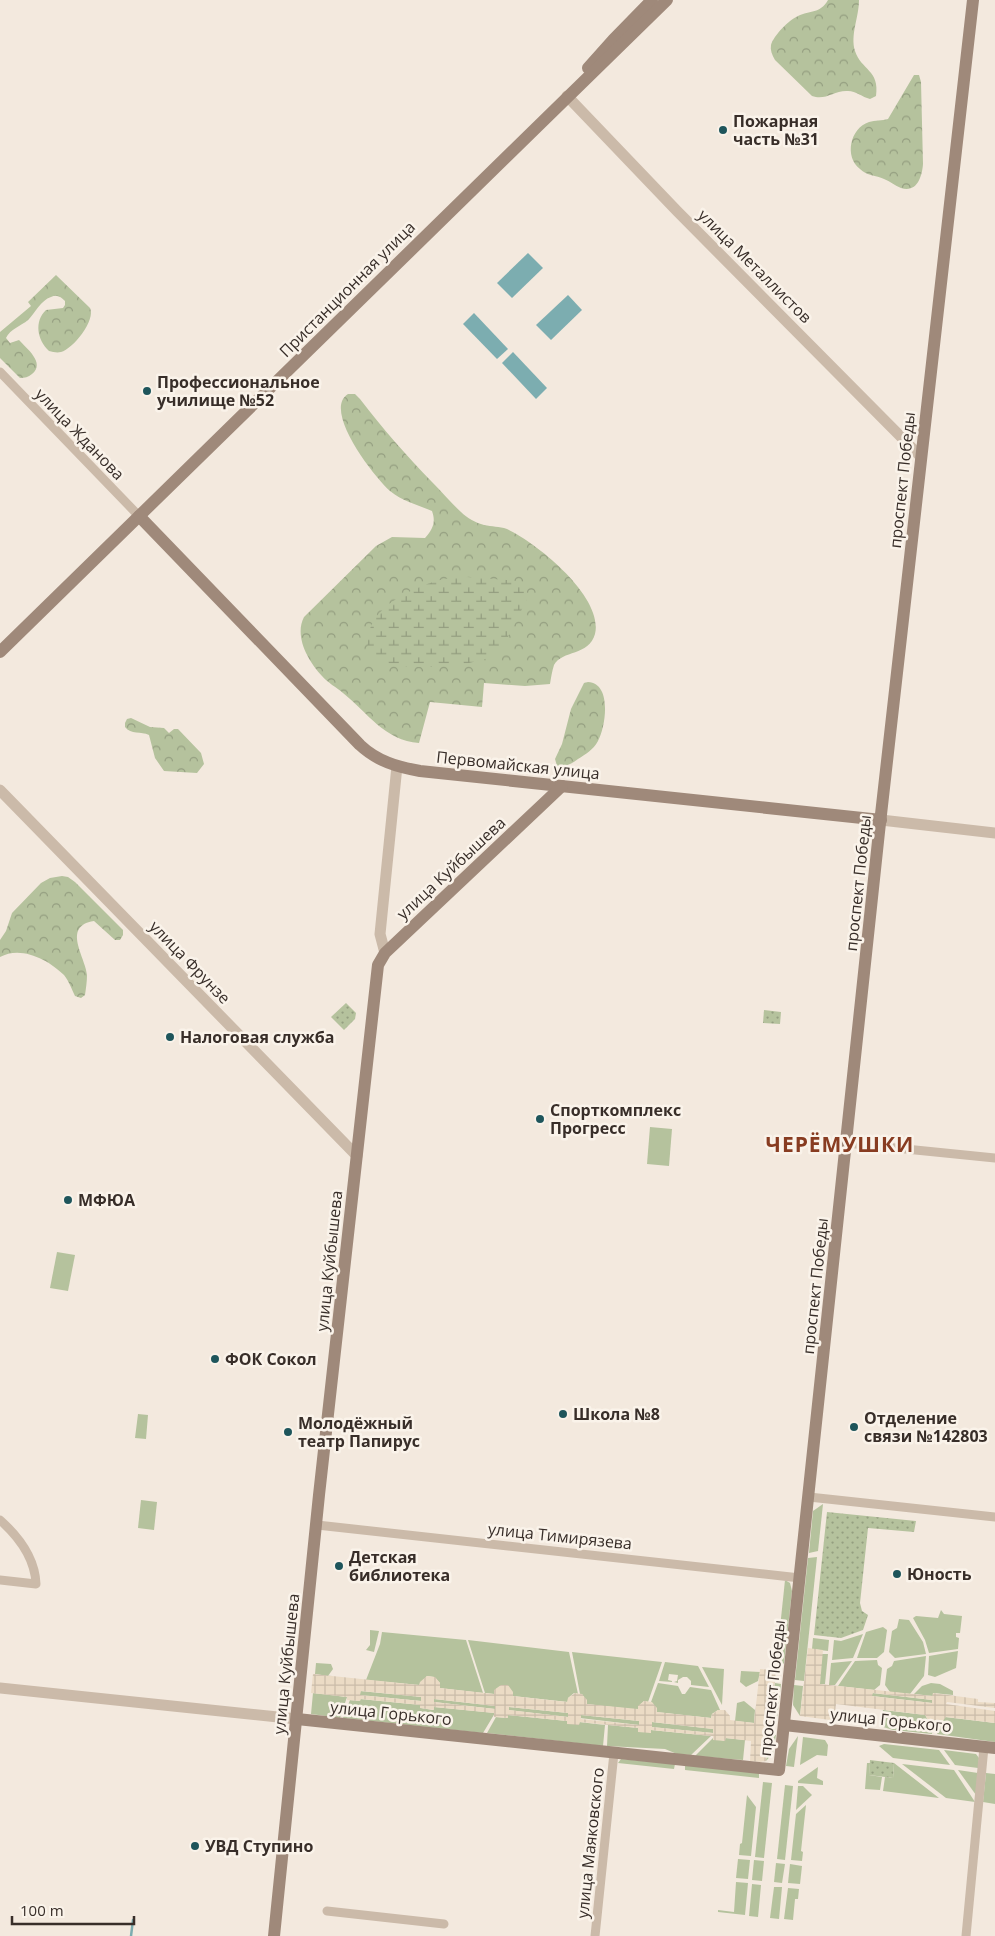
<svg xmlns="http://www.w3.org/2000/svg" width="995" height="1936" font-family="'Open Sans',sans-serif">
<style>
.green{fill:#b5c29d}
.forest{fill:url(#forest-crowns)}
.wetland{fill:url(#wetland-marsh)}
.park{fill:url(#park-dots)}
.plaza{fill:url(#plaza-grid);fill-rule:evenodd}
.water{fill:#7cadb0}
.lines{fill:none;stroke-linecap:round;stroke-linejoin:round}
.stream{stroke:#7cadb0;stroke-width:2.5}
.minor{stroke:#cbbaa9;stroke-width:9}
.tertiary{stroke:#cbbaa9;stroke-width:11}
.secondary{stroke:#9f897a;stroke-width:12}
.poi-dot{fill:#1e555b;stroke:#faf3ea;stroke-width:2}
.labels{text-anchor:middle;stroke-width:5;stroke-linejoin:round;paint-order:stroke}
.poi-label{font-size:16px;font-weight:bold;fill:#382e29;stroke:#faf3ea;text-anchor:start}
.street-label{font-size:16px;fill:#382e29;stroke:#faf3ea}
.district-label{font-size:21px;font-weight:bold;letter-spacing:1px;fill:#883c21;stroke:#faf3ea}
</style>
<defs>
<pattern id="forest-crowns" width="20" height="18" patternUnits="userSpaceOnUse" patternTransform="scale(1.25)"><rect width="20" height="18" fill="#b5c29d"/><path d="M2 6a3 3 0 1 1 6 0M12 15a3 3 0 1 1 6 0" fill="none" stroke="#949e80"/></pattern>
<pattern id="wetland-marsh" width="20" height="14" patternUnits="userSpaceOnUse" patternTransform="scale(1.25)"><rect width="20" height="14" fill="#b5c29d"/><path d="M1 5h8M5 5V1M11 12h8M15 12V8" fill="none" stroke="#949e80"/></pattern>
<pattern id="park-dots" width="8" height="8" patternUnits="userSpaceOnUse" patternTransform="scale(1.25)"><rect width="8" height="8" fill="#b5c29d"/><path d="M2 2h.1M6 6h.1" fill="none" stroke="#949e80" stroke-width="1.8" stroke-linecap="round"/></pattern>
<pattern id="plaza-grid" width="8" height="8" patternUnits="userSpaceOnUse" patternTransform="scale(1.25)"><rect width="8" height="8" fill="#ebdbc5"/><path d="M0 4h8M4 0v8" fill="none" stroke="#cabca9"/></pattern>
</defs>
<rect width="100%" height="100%" fill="#f3e9de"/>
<g class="green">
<path d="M650,1127L672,1129L669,1166L647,1164Z"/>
<path d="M57,1252L75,1255L68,1291L50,1288Z"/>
<path d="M138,1414L148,1415L146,1439L135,1438Z"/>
<path d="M141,1500L157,1502L154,1530L138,1528Z"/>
<path d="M823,1504L818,1551L809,1553L813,1511Z"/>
<path d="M817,1557L804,1681L795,1680L808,1558Z"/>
<path d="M785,1580L790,1583L792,1591L784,1663L780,1667L776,1666Z"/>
<path d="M941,1610L944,1614L962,1616L960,1633H956V1637L959,1638L958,1649L929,1653L925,1640L913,1618L916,1616L938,1618Z"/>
<path d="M899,1619L909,1620L923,1642L926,1654L895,1658L889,1652L892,1631L897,1628Z"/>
<path d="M883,1627L887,1630L884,1652L877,1658H857L866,1632Z"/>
<path d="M370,1630L379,1631L374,1652L366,1650L370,1645Z"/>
<path d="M382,1632L466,1640L483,1693L439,1688L440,1683L434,1677L427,1676L419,1685L366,1680L380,1644Z"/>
<path d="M863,1634L853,1658L832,1660L834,1640L841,1641Z"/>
<path d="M813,1638L829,1640L828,1651L812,1649Z"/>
<path d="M468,1640L569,1652L578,1694L574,1693L568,1698V1702L485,1693Z"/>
<path d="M958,1651L956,1668L935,1677L928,1675L929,1656Z"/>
<path d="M572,1652L662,1662L648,1702L644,1701L639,1706L638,1710L587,1704L582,1694H580Z"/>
<path d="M822,1654H828L825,1684H819Z"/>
<path d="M926,1656L924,1676L910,1694L890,1692L885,1685L887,1669L892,1666L894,1661Z"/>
<path d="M877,1660L878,1665L882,1668L880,1685L874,1690L838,1686L855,1661Z"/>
<path d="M852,1661L835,1685H829L831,1663Z"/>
<path d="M665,1662L698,1666L709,1687L691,1685V1681L687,1677H683L678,1680V1683L674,1682L677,1681L678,1675L669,1674L668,1680L672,1681V1682L659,1681Z"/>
<path d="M316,1663L331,1664L333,1669L328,1676L315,1674Z"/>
<path d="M702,1667L724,1669L722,1705Z"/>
<path d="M741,1671L760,1672L758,1681L746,1687L740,1682Z"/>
<path d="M658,1683L678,1686L682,1694H685L690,1687L711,1690L720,1710H718L712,1714L711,1718L656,1712L651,1702Z"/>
<path d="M775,1683L781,1684L777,1719L771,1718Z"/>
<path d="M931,1683L940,1684L953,1691V1695L933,1693V1696L914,1694L922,1686Z"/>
<path d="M794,1685L803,1686L800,1716L793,1705Z"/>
<path d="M360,1691L422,1697L421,1701L360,1695Z"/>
<path d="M313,1693L347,1697L340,1718L311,1714Z"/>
<path d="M872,1693L932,1700V1703L872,1696Z"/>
<path d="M360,1699L421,1705V1708L433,1710L434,1707L495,1713L483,1733L343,1718L350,1700L360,1701Z"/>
<path d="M434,1699L495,1706V1709L434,1702Z"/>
<path d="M744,1701L755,1710L754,1723L735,1721L737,1703Z"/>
<path d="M509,1707L568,1713V1717L508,1710Z"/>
<path d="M883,1710L925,1715L928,1720L933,1724L932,1734L893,1730L880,1726Z"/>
<path d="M508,1715L567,1721L579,1725V1722L605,1725L603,1746L487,1733L496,1717L507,1718Z"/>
<path d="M581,1715L639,1721V1725L580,1718Z"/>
<path d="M945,1717L995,1723V1742L937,1734L938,1724Z"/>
<path d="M652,1722L713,1729V1733L651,1727Z"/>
<path d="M608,1725L639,1728L651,1733V1730L711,1736L691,1755L677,1754L665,1749L607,1746Z"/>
<path d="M769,1734L776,1735L773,1753L766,1761Z"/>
<path d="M798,1736L794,1767L786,1766L789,1749Z"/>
<path d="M803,1737L825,1740L828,1745L827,1756L817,1755L800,1765Z"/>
<path d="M713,1738L725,1741V1738L745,1740L743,1760L695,1756Z"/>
<path d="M884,1744L939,1750L950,1765L893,1758L879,1746Z"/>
<path d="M944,1750L976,1754L979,1758L978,1768L955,1765Z"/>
<path d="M621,1759L675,1764L674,1769L618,1763Z"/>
<path d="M867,1763H870L869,1775L882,1777L880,1790L865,1789Z"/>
<path d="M894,1763L939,1798L883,1791L885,1777L893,1778Z"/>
<path d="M902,1764L954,1770L975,1802L946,1798Z"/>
<path d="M685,1765L759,1772V1778L685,1770Z"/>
<path d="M818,1767L817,1778L823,1781V1785L798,1783V1781Z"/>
<path d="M958,1770L978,1773L976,1795Z"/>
<path d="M986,1773L995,1774V1804L983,1802Z"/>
<path d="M763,1782L772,1783L764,1858L755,1857Z"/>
<path d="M785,1785L793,1786L785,1860L777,1859Z"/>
<path d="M798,1786H803L812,1795L796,1810Z"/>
<path d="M747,1795L756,1807L751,1856L739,1855L740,1844L742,1843Z"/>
<path d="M806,1805L801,1851L803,1852L802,1861L791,1860L796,1814Z"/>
<path d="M738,1859L750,1860L748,1879L736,1878Z"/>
<path d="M754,1860L764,1861L762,1881L752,1880Z"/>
<path d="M776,1863L785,1864L782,1883L774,1882Z"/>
<path d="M790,1864L802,1866L800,1884L788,1883Z"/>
<path d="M736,1882L748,1883L745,1915L718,1912V1910L734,1912Z"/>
<path d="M752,1884L761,1885L758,1917L749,1916Z"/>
<path d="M774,1887H782L779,1919L770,1918Z"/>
<path d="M788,1888L799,1889L798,1899H795L793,1920L784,1919Z"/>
</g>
<g class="forest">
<path d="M828,0H859C859,17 850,35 855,51C861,70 880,70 876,96L870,99C862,97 856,91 848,91C834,90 826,101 812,96L775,60C772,55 770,50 771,45C774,35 789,20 798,16C810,10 820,14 828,0Z"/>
<path d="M914,75H919L921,82L923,164C922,177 917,193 901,188C895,186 890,181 884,179C876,175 867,176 860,169C844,157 850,128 869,122C875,120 882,121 888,119Z"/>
<path d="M56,275L90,308C96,320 73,349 61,352C57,353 53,352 49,351C37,340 34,321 46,310L63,308L65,305V301C61,297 57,294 51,297C41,300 35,313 28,320C21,326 10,329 6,338L10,343L19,340C26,348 46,363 32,374C28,377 25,378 20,378L0,358V332L31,306L28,302Z"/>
<path d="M348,394H355L360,399C382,428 407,456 432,482C442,492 451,503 461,512C467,518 476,523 484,525C492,527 499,526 507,529C537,543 604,597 595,634C589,656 562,650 554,665C552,671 551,678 550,684L525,686L484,683L482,707L430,702L419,743C385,741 367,712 343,693C336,687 328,683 322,676C308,661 294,636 304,617L376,546L392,537L425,538C433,529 436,522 432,511C418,505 402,501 390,491C374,477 322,410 348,394Z"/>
<path d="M588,682C612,683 606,726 598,741C593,750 586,754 578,759C572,764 565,767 557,766L555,759L562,744L571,709L584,683Z"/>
<path d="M131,718L150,727L164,728L169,733L174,729H178L201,753L204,764L197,773L164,771L155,758L149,735C141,731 131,735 125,727V723L127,719Z"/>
<path d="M62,876L68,877L75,882L123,930V935L120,940H115L94,921C61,926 86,958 87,975C87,981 86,988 85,995L81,998L75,996C72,990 69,981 64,975C49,960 21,945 0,957V940L6,931L12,913L41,883L50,878Z"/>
</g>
<path class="wetland" d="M467,577L518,581L526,588L528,597L504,645L489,658L465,664L426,667L395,666L379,663L369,656C358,613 405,590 440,580C448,578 458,578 467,577Z"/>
<g class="park">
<path d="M346,1003L356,1013L355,1019L344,1030L331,1017Z"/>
<path d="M764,1010L781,1012L780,1024L763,1023Z"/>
<path d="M827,1512L916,1521L914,1532L868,1528L860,1603L862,1611L868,1615L863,1630L841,1638L814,1635Z"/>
<path d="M870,1760L894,1763L893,1778L869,1775Z"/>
</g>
<g class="plaza">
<path d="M808,1648L823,1650L820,1684L932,1696L933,1693L978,1699V1702L995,1703V1708L947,1702L946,1704L995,1711V1723L946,1717L941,1723L935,1725L930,1723L925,1715L836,1704L835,1714L846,1715L845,1722L800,1716ZM873,1693L932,1700V1703L872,1696Z"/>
<path d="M760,1669L776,1670L766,1761L760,1762L750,1761L751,1741L726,1738L725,1741L713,1740V1736H711L651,1730V1733L638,1732V1728L580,1722L579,1725L567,1724V1721L508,1715V1718L494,1717V1713L434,1707V1710L420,1708V1705L361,1699L360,1701L347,1700V1697L311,1693L313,1674L419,1685L420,1682L427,1676L435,1677L440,1683V1688L494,1694V1690L501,1685H508L513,1692V1696L567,1702L568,1698L575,1693L582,1694L587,1700V1704L638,1709V1706L644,1701L652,1702L657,1708V1712L711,1718L712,1714L718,1710H725L730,1716V1720L754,1723ZM361,1691L421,1697V1701L360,1695ZM434,1699L495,1706V1709L434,1702ZM509,1707L568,1713V1717L509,1710ZM581,1715L639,1721V1725L581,1719ZM652,1722L713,1729V1733L652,1727Z"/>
</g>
<g class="water">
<path d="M528,253L543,268L512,298L497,283Z"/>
<path d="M568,295L582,310L551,340L536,325Z"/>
<path d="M474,313L508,349L497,359L463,324Z"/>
<path d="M513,352L547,388L536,399L502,363Z"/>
</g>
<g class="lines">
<path class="stream" d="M131,1936L133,1920"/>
<g class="minor">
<path d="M0,372L139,516"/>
<path d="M846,1143L995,1158"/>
<path d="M809,1497L995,1517"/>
<path d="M0,1520C19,1537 35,1558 36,1584L0,1580"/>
<path d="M317,1525L800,1578"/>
<path d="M327,1911L444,1924"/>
<path d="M595,1936L614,1753"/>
<path d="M966,1936L984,1747"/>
</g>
<g class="tertiary">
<path d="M567,96L677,211L921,457"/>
<path d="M0,790L357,1156"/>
<path d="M881,820L995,833"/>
<path d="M385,953L380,934L397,766"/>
<path d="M0,1688L297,1719"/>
</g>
<g class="secondary">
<path d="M588,68L613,40L652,0"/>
<path d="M139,516L360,745C377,761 397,767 420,771L881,820"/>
<path d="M0,652L667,0"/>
<path d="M297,1719L779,1770L879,832L973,0"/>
<path d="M784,1725L995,1748"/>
<path d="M274,1936L319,1495L378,965L385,953L562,786"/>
</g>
</g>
<g class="poi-dot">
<circle cx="723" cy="130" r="5"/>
<circle cx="147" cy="391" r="5"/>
<circle cx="170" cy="1037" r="5"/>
<circle cx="540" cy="1119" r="5"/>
<circle cx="68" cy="1200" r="5"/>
<circle cx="215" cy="1359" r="5"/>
<circle cx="563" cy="1414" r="5"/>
<circle cx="854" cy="1427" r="5"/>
<circle cx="288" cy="1432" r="5"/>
<circle cx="339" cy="1566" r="5"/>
<circle cx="897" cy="1574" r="5"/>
<circle cx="195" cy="1846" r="5"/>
</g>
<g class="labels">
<g class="poi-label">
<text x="733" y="127">Пожарная<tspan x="733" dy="18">часть №31</tspan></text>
<text x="157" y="388">Профессиональное<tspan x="157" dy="18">училище №52</tspan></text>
<text x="180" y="1043">Налоговая служба</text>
<text x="550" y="1116">Спорткомплекс<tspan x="550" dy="18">Прогресс</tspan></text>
<text x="78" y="1206">МФЮА</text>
<text x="225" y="1365">ФОК Сокол</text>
<text x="573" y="1420">Школа №8</text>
<text x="864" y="1424">Отделение<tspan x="864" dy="18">связи №142803</tspan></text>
<text x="298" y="1429">Молодёжный<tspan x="298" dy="18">театр Папирус</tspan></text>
<text x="349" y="1563">Детская<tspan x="349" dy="18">библиотека</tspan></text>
<text x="907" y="1580">Юность</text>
<text x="205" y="1852">УВД Ступино</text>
</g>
<g class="street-label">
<text transform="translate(755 266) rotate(45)" y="6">улица Металлистов</text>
<text transform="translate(347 289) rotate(-45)" y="6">Пристанционная улица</text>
<text transform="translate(80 434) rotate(46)" y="6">улица Жданова</text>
<text transform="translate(902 480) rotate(-84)" y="6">проспект Победы</text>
<text transform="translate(518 765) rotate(6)" y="6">Первомайская улица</text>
<text transform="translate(451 868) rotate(-43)" y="6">улица Куйбышева</text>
<text transform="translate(858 883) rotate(-84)" y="6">проспект Победы</text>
<text transform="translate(190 962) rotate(46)" y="6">улица Фрунзе</text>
<text transform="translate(329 1261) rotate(-84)" y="6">улица Куйбышева</text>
<text transform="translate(815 1286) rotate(-84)" y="6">проспект Победы</text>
<text transform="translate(560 1536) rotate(6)" y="6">улица Тимирязева</text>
<text transform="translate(286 1664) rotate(-84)" y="6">улица Куйбышева</text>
<text transform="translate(772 1688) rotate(-84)" y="6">проспект Победы</text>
<text transform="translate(391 1713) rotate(6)" y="6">улица Горького</text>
<text transform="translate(891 1720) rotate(6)" y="6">улица Горького</text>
<text transform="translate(590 1843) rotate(-84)" y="6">улица Маяковского</text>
</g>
<g class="district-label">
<text x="840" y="1152">ЧЕРЁМУШКИ</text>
</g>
</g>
<path d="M12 1916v8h122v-8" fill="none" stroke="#382e29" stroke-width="2.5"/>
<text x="20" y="1916" font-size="15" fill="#382e29" stroke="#faf3ea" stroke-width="4" paint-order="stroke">100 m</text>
</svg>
